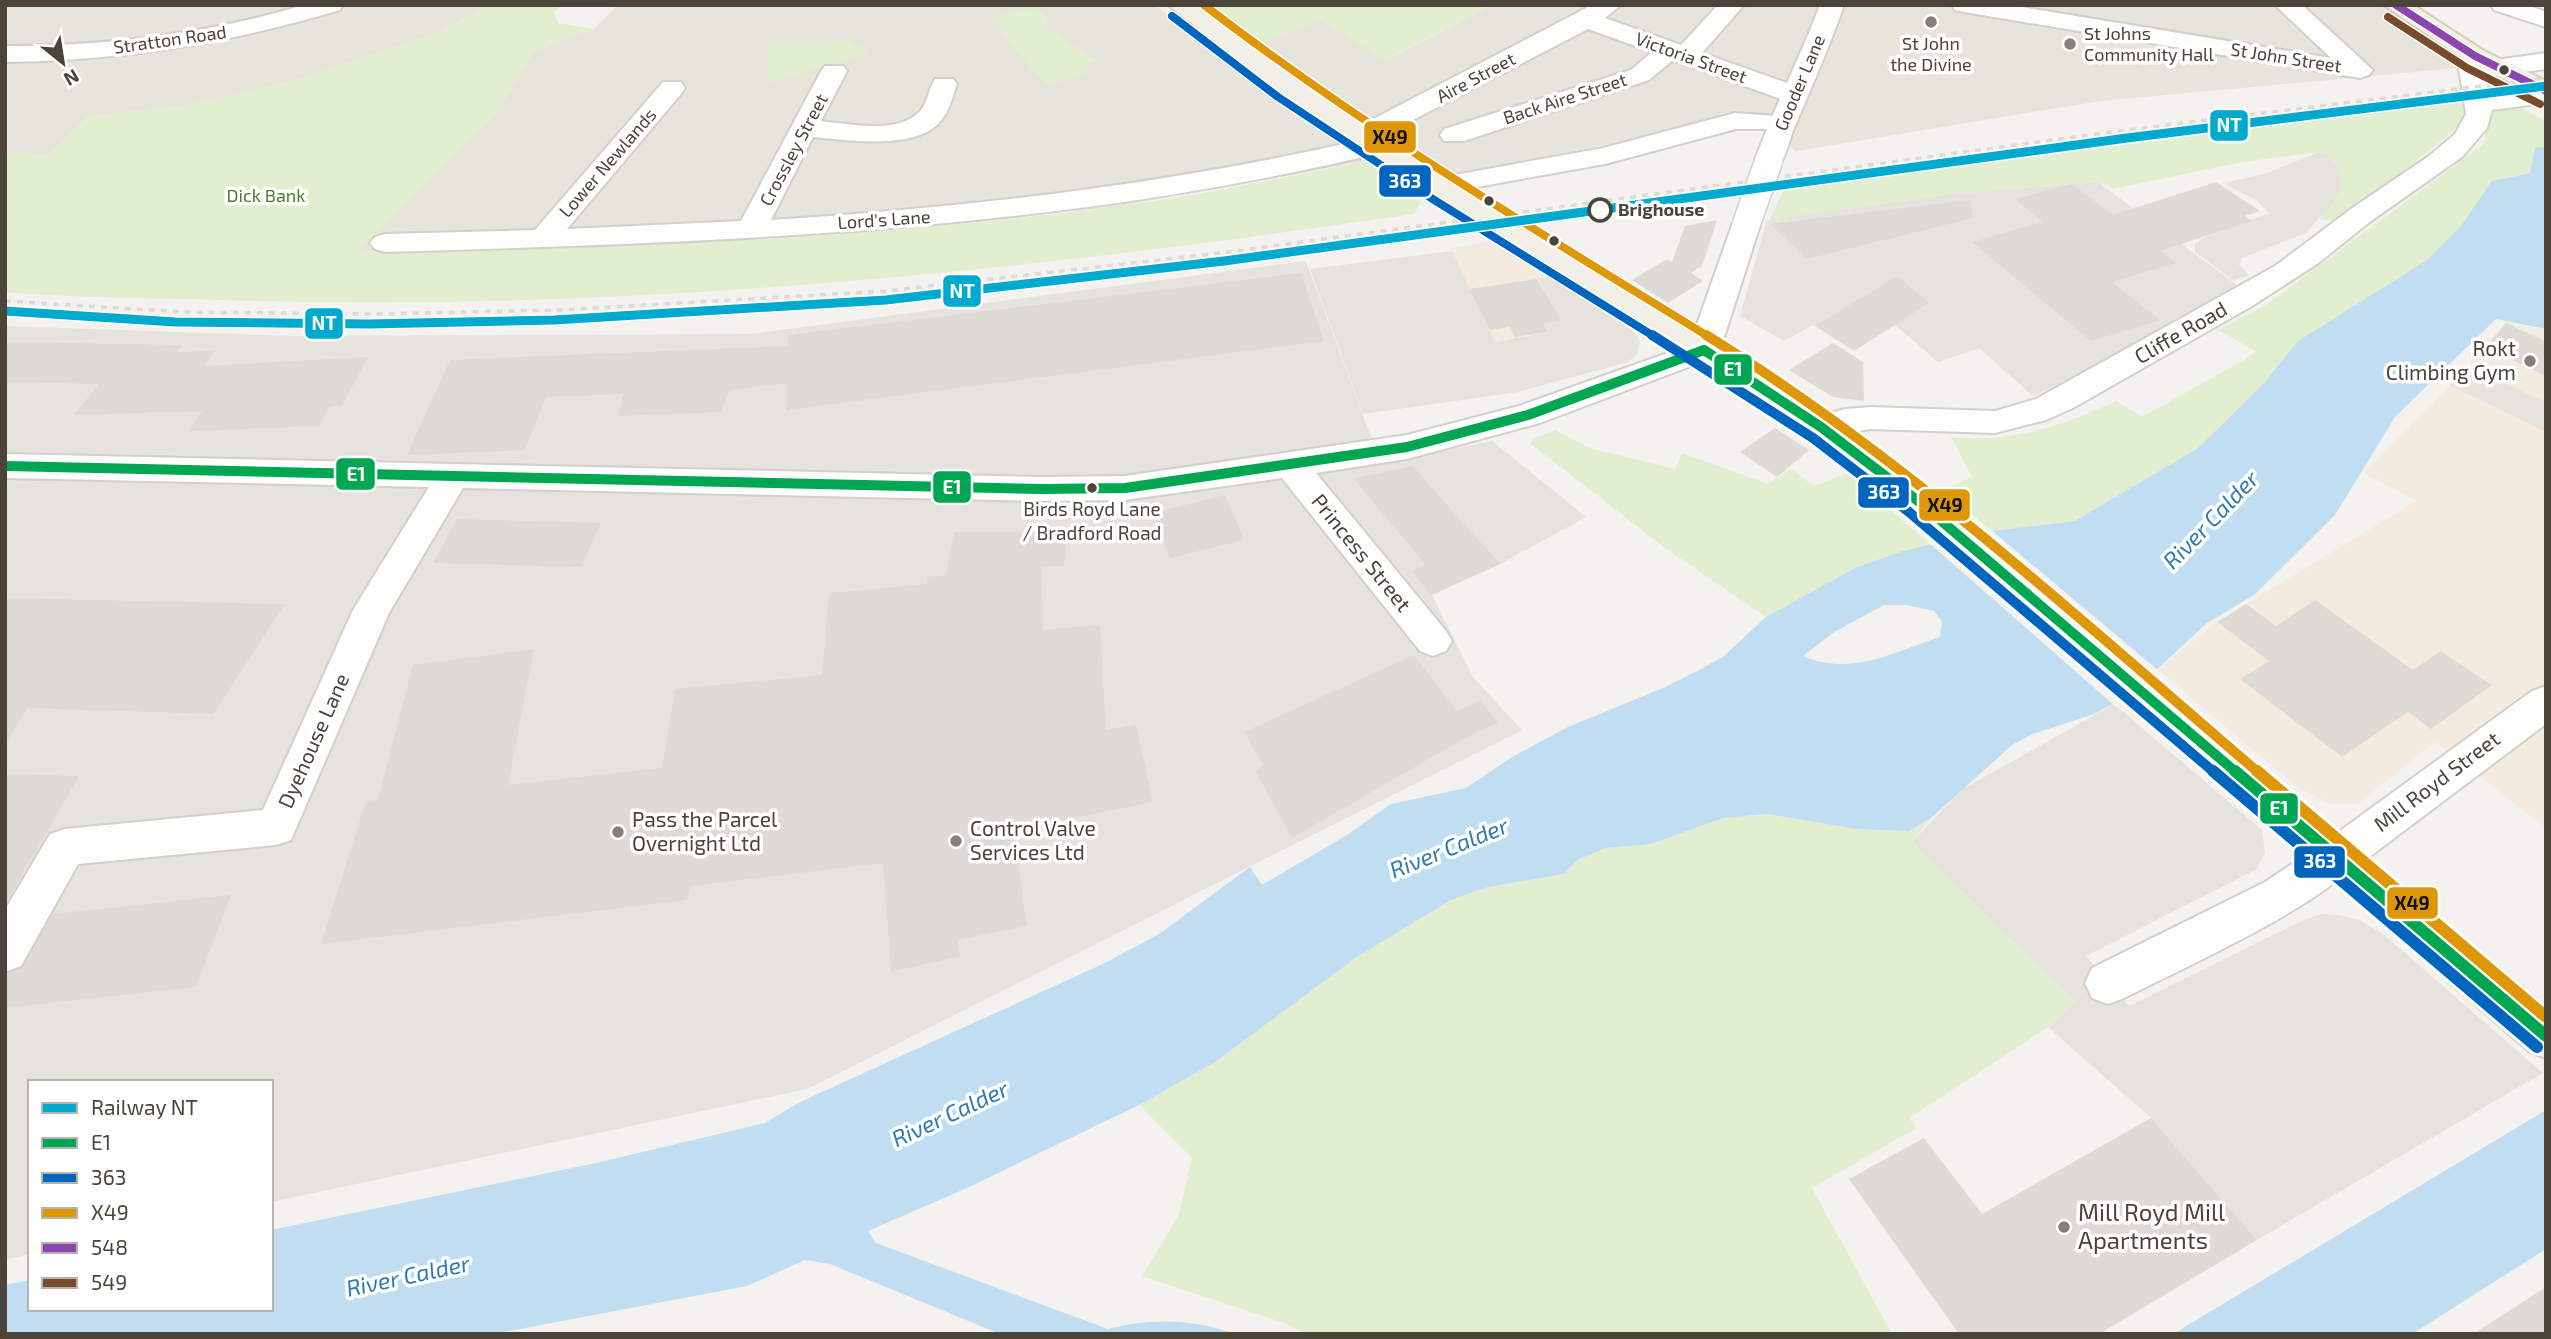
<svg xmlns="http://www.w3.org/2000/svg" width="2551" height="1339" font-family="'Exo 2',sans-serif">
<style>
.residential{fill:#e7e4dc}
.commercial{fill:#f3ebdf}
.industrial{fill:#e6e2de}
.green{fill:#e1eecf}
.parking{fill:#e6e3df}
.water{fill:#c0ddf1;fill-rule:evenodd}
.pier{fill:#f4f2ee}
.building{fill:#dedbd6}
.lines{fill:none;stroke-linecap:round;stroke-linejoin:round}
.minor-casing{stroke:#d2d0cb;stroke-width:4}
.tertiary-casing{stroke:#d2d0cb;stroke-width:4}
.primary-casing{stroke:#d6cebb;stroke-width:4}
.minor{fill:#fdfdfc;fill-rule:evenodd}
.tertiary{fill:#fdfdfc;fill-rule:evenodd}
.primary{fill:#f2efe6;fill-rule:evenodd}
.rail{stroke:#dbdbda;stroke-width:3.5;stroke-dasharray:6 6;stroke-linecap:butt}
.tertiary-bridge-casing{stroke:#d2d0cb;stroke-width:30;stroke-linecap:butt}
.primary-bridge-casing{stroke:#d6cebb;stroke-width:30;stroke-linecap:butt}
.tertiary-bridge{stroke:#fdfdfc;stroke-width:27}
.primary-bridge{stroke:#f2efe6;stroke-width:27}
.bus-1-far1-casing{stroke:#fff;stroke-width:15}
.bus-1-casing{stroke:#fff;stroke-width:18}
.bus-2-far2-casing{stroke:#fff;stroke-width:11}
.bus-2-far1-casing{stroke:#fff;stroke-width:15}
.bus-2-casing{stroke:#fff;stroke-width:18}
.bus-3-far2-casing{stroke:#fff;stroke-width:11}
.bus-3-far1-casing{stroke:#fff;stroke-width:15}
.bus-3-casing{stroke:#fff;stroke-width:18}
.bus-4-casing{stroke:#fff;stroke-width:11}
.bus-5-casing{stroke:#fff;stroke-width:11}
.bus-1-far1{stroke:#00a651;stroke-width:10}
.bus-1{stroke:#00a651;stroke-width:12}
.bus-2-far2{stroke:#0065bd;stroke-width:8}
.bus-2-far1{stroke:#0065bd;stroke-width:10}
.bus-2{stroke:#0065bd;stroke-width:12}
.bus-3-far2{stroke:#dd9709;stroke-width:8}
.bus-3-far1{stroke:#dd9709;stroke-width:10}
.bus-3{stroke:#dd9709;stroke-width:12}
.bus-4{stroke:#8e44ad;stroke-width:8}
.bus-5{stroke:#7a4b2a;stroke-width:8}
.rail-1-casing{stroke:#fff;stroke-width:12}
.rail-1{stroke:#00a9ce;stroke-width:9}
.poi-dot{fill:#868178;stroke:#fff;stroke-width:2.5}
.bus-dot{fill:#4b4439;stroke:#fff;stroke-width:2.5}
.stop-dot{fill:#fff;stroke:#4b4439;stroke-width:3.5}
.labels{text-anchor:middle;stroke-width:7;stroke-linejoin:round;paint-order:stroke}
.far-poi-label{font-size:18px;fill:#4b4439;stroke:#fff;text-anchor:start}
.far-street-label{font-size:18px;fill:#4b4439;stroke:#fff}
.far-park-label{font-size:18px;fill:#4a7f2a;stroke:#fff}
.far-stop-label{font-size:18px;font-weight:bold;fill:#4b4439;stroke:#fff;text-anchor:start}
.bus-label{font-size:19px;fill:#4b4439;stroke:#fff}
.street-label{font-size:21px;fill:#4b4439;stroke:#fff}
.poi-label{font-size:21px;fill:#4b4439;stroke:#fff;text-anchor:start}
.water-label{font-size:23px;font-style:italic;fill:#2e7ab2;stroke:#fff}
.near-poi-label{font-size:24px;fill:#4b4439;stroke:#fff;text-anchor:start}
.line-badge{stroke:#fff;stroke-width:2.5}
.badge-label{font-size:19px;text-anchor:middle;font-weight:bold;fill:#fff}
.pale-badge-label{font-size:19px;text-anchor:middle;font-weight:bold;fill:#111}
</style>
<rect width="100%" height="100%" fill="#f4f2ee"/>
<g class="residential">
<path d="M5,5H489L437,33L292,81L184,106L89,116L49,155L5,152Z"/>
<path d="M618,5H1155L1247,75L1326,125L1366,161L1113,207L856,233L356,252L498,111L533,52L593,29Z"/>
<path d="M1493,5H2381L2453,51L2458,68L2101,101L1796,151L1736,110L1653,135L1445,177L1357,122L1250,48L1321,20L1386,60Z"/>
</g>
<g class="commercial">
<path d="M1491,241L1630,328L1640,342L1637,354L1628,362L1518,392L1450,248Z"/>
<path d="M2506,323L2546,330V828L2435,742L2358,804H2329L2297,787L2157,669L2217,622L2416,501L2364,473L2470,366Z"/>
</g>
<g class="industrial">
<path d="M2098,182L2238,286L2176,318L2104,363L2033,396L1979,348L1938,362L1895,325L1872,339L1837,340L1812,324L1784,341L1740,316L1767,220L1952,194Z"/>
<path d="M1306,261L1381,464L1492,441L1586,517L1500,564L1432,595L1473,677L1522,730L807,1089L271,1202V1082H30V1254L5,1260V326L289,336L750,334Z"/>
</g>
<g class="green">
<path d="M489,5H561L554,12L558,23L593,29L533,52L498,111L357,252C609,248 862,240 1111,207C1196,196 1282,178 1366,161L1421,202L1414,214C1019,272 619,313 218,300C147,298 76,298 5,292V152L49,155L89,116L184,106L292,81L437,33Z"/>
<path d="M1192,5H1493L1385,60L1321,20L1250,48Z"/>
<path d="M1023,8L1040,11L1047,17V28L1097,61L1084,66L1091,73L1047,85L1012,47L992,17Z"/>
<path d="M849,40L870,53L768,84L769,41Z"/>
<path d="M2465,101L2467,116L2444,139L2338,222L2320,219L2342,186C2339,171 2335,158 2319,152L2242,162L2113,189L2098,182L1952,194L1770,220L1784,189Z"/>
<path d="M2516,104L2546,122V147L2535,149L2530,173L2507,177L2489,188L2461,226L2427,260L2298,341L2263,384L2198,448L2075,521L1992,531L1943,490L1972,477L1951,437C2010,444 2062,426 2116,401L2142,417L2244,360L2256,351L2218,330L2267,304L2484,144L2488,106Z"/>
<path d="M1555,430L1589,448L1675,469L1682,453L1768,484L1791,469L1814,486L1847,473L1931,545L1855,568L1766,617L1665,548L1531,444L1533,439Z"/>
<path d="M1767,814L1856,829L1909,831L1931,818L1912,842L2076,1003L2048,1027L1909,1118L1916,1128L1812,1188L1892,1334H1306L1287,1324L1142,1276L1179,1215L1192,1158L1139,1105L1215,1062L1357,957L1451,900L1484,888L1563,874L1578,860L1605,848L1651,844L1723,818Z"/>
</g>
<g class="parking">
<path d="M1485,127L1531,154L1501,160L1462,137Z"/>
<path d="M2319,152L2328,156L2339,170L2342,186L2333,203L2306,233L2242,258L2239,265L2249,275L2234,281L2195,252V244L2205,237L2269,213L2256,200L2226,185L2228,182L2264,174Z"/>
<path d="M1777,230L1863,245L1897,276L1790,338L1742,310L1764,231Z"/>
<path d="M1452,251L1495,342L1546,333L1543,324L1561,320L1538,279L1550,277L1635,333L1640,342L1637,354L1628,362L1518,392L1363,414L1310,269Z"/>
<path d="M1324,341L1347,406L1301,414L1305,430L1168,449L1164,432L1081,437L1079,453L769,457L786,410Z"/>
<path d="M2470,366L2542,401L2546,398V432L2449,385Z"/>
<path d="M623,394L618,416L752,411L732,464L519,460L546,397Z"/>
<path d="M1284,487L1328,547L1274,569L1357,681L1244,732L1264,766L1255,770L1259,778L1231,786L1222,822L1027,926L1013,830L1152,802L1136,724L1182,692L1197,694L1220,689L1170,558L1244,540L1225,495Z"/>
<path d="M1068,531L1126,534L1153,617L1001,634L1045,566H1064Z"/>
<path d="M459,570L577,574L571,590L546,591L541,601L502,613V607L445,609Z"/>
<path d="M2114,704L2262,830L2265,853L2257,869L2086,956L2129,1006L2306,919L2321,914L2339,915L2359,920L2383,934L2543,1073L2257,1240L2151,1118L2048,1027L2076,1003L1912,842L1963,789Z"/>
</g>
<g class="water">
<path d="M2546,147V329L2496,319L2395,417L2335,515L2254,595L2207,623L2128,696L2094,714L2033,734L2012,745L1931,818L1909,831L1856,829L1767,814L1723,818L1651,844L1605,848L1578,860L1563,874L1484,888L1451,900L1357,957L1215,1062L1139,1105L967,1188L868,1231L876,1243L1108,1329C1150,1318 1194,1319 1235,1334H1000L830,1264L805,1260L747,1286L493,1334H5V1285L30,1280V1309H271V1230L596,1163L765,1123L798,1103L1105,963L1159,934L1250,867L1262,885L1347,835L1391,804L1466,788L1512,757L1568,727L1663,688L1701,669L1724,656L1766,617L1855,568L1903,551L1992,531L2075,521L2198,448L2263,384L2298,341L2427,260L2461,226L2492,181L2530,173L2535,148ZM1884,605H1907L1934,611L1942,622L1940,637C1894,652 1851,677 1803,656L1834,632Z"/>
<path d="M2546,1110V1249L2412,1334H2173Z"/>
</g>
<path class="pier" d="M1989,528L2160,672L2131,699L2116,707L1928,542Z"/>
<g class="building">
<path d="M2216,182L2260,211L2245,216L2252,221L2160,251L2176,263L2112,282L2160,320L2091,341L1972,242L2043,222L2015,199L2072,184L2113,215Z"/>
<path d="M1970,200L1973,218L1807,259L1770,224Z"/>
<path d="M1717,220L1702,266L1691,273L1703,281L1668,303L1632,280L1667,259L1672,262L1685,226Z"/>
<path d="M1301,273L1324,341L786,410L787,383L730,390L721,412L618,416L623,394L546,397L525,450L407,455L450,360L788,346V335Z"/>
<path d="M1897,276L1929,303L1854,351L1815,326Z"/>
<path d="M1537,279L1562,321L1543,324L1547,332L1515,337L1510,327L1490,330L1469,289Z"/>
<path d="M2506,323L2546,342V376L2485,347Z"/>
<path d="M5,342L182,345L176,352L214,351L205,366L368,357L342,406H330L319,426L189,431L202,411L74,415L99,384L5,382Z"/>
<path d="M1833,343L1863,362L1864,401L1833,397L1789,370Z"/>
<path d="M1775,428L1809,450L1777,477L1740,452Z"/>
<path d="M1413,466L1429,485L1500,564L1431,595L1412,571L1426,565L1353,478Z"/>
<path d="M1225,495L1244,540L1170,558L1153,513Z"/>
<path d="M457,519L601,523L581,567L433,563Z"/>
<path d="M1068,531L1064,566H1041L1043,630L1100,625L1106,730L1136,724L1153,802L1013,830L1027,926L958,940L960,956L891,972L883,863L690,886L687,900L321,944L366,801L378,800L413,665L534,649L508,785L662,768L675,689L822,675L829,593L927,584V577L946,575L954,532Z"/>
<path d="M5,598L285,604L213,714L28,708L5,744Z"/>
<path d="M2315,600L2413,670L2441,651L2492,685L2431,729L2408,712L2342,757L2240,679L2269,661L2217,622L2246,604L2276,626Z"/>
<path d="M1414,655L1457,711L1480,701L1498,722L1465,738L1292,838L1255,770L1264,766L1244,732Z"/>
<path d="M5,774L79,776L5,904Z"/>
<path d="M231,895L196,987L5,1008V974L23,967L53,914Z"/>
<path d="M2151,1118L2257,1240L2099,1334H1959L1849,1179L1924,1138L1982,1214Z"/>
<path d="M2546,1287V1334H2473Z"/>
</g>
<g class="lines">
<g class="minor-casing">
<g id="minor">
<path d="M304,5H343L340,10C230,43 120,61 5,62V46C107,46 207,34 304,5Z"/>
<path d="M1592,5H1621L1605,18L1681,45L1718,5H1744L1702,53L1804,89L1808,95L1804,101H1786L1673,60L1649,80L1464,141H1444L1440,135L1444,129L1631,70L1652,52L1588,29L1380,137L1388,139L1392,145L1388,151C1059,232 722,242 385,252L375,249L370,243L375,237L385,234L535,230L663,82H681L685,88L681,94L567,229L741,221L821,71L825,66H843L847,71L821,121C848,124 897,134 918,113C928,105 928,89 935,79H953L957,84C952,98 949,113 938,124C912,150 847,140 813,137L771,220C969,207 1163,185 1357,141L1350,135L1354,129Z"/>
<path d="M1952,5H2010L2331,58L2275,5H2302L2373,70L2369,75L2360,78L1964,12L1955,10Z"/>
<path d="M2491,5H2527L2546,12V27L2494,10Z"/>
<path d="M2475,48L2484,51L2488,56L2485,66L2496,60L2546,53V69L2496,76L2486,72L2491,94L2546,87V103L2492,110L2487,128L2462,157L2371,221L2317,264L2252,306L2073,408L2046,420L1995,433L1870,429L1821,438L1809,435L1804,427L1809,419L1845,409L1870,407L1995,411L2036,399L2275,266L2351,209L2429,156L2455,134L2466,114L2458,62L2466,51Z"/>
<path d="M1735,113L1791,117L1795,123L1791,129H1736L1605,164L1438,194L1428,192L1424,186L1428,180L1438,178L1603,148Z"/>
<path d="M1704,340L1715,343L1720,350L1715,357L1540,423L1407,459L1316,473L1446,631L1452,641L1446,651L1433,656L1420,651L1282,478L1125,500L1043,501L463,488L389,613L291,840L276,845L78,864L21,966L5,972V910L50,834L65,829L263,810L353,610L429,487L5,478V454L1043,477L1125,476L1407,435L1519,406Z"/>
<path d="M2337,838L2352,844L2358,857C2338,899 2172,973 2124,998L2108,1004L2092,998L2085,983L2092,968L2265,882L2322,844Z"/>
</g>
</g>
<g class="tertiary-casing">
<g id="tertiary">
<path d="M1820,5H1844C1830,45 1814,82 1797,121C1790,135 1788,153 1779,166H1759L1755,160C1774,107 1800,58 1820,5Z"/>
<path d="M1746,216L1756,219L1760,225L1720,350L1715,357L1704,360L1693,357L1688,350L1732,225L1736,219Z"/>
<path d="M2546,686V724L2352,870L2337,876L2322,870L2316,857L2322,844L2532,691Z"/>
</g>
</g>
<g class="primary-casing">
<g id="primary">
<path d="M1168,5H1196L1295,79L1473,197L1477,203L1473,209L1463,212L1453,209L1277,91Z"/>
<path d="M2384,5H2413L2484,51L2546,81V99L2466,61Z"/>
<path d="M1536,238L1546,241L1596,270L1742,361L1930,492L2546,1007V1058L2530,1052L1906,510L1720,376L1526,253L1521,247L1526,241Z"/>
</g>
</g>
<use href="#minor" class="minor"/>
<use href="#tertiary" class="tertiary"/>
<use href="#primary" class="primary"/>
<path class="rail" d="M5,301L183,312L375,314L558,310L886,291L1221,253L2119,131L2546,78"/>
<g class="tertiary-bridge-casing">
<path id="tertiary-bridge" d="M1746,225L1769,160"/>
</g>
<g class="primary-bridge-casing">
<path id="primary-bridge" d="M1463,203L1536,247"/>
</g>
<use href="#tertiary-bridge" class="tertiary-bridge"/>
<use href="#primary-bridge" class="primary-bridge"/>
<g class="bus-1-far1-casing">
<path id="bus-1-far1" d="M5,466L1043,489L1125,488L1407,447L1528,415L1704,350L1821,427L1918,501L2237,773"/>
</g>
<g class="bus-1-casing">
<path id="bus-1" d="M2235,771L2546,1036"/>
</g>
<g class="bus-2-far2-casing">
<path id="bus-2-far2" d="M1172,16L1278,97L1431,198L1655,337"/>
</g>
<g class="bus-2-far1-casing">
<path id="bus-2-far1" d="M1652,335L1813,438L1909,512L2215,773"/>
</g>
<g class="bus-2-casing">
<path id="bus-2" d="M2213,771L2537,1047"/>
</g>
<g class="bus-3-far2-casing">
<path id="bus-3-far2" d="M1204,5C1364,128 1537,231 1709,337"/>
</g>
<g class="bus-3-far1-casing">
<path id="bus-3-far1" d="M1706,335C1907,459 2080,620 2259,773"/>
</g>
<g class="bus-3-casing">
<path id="bus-3" d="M2257,771L2546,1017"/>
</g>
<g class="bus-4-casing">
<path id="bus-4" d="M2396,5L2475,56L2546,91"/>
</g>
<g class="bus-5-casing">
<path id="bus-5" d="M2388,17L2467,68L2540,104"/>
</g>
<use href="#bus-1-far1" class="bus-1-far1"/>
<use href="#bus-1" class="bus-1"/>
<use href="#bus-2-far2" class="bus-2-far2"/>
<use href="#bus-2-far1" class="bus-2-far1"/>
<use href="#bus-2" class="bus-2"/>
<use href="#bus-3-far2" class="bus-3-far2"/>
<use href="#bus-3-far1" class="bus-3-far1"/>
<use href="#bus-3" class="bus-3"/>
<use href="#bus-4" class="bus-4"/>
<use href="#bus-5" class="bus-5"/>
<g class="rail-1-casing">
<path id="rail-1" d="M5,311L175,322L369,324L554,320L886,300L1224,261L2127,138L2546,86"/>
</g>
<use href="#rail-1" class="rail-1"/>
</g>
<g class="poi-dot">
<circle cx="1931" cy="22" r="7"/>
<circle cx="2070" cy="44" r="7"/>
<circle cx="2530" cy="361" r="7"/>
<circle cx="618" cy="832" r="7"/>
<circle cx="956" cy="841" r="7"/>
<circle cx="2064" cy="1227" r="7"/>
</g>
<g class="bus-dot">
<circle cx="2504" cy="70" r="6"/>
<circle cx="1489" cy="201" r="6"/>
<circle cx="1554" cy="241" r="6"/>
<circle cx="1092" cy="488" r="6"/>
</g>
<circle class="stop-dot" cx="1600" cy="210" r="11"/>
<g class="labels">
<g class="far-poi-label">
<text x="2084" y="40">St Johns<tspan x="2084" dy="21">Community Hall</tspan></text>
<text x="1931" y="50" text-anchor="middle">St John<tspan x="1931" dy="21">the Divine</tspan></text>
</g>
<g class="far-street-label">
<text transform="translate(170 40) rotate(-8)" y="6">Stratton Road</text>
<text transform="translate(1691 58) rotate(20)" y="6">Victoria Street</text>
<text transform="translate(2286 58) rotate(9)" y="6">St John Street</text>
<text transform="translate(1476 78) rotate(-28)" y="6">Aire Street</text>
<text transform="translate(1800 83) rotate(-67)" y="6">Gooder Lane</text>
<text transform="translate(1565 99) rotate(-18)" y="6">Back Aire Street</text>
<text transform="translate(794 150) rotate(-62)" y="6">Crossley Street</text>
<text transform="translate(608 163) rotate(-49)" y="6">Lower Newlands</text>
<text transform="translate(884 220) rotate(-4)" y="6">Lord's Lane</text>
</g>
<g class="far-park-label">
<text x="266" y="202">Dick Bank</text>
</g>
<g class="far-stop-label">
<text x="1618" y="216">Brighouse</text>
</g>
<g class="bus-label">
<text x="1092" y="516">Birds Royd Lane<tspan x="1092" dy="24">/ Bradford Road</tspan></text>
</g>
<g class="street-label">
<text transform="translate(2181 333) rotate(-30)" y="7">Cliffe Road</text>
<text transform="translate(1361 553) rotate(51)" y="7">Princess Street</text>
<text transform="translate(314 741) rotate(-66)" y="7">Dyehouse Lane</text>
<text transform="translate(2437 782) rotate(-37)" y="7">Mill Royd Street</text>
</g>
<g class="poi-label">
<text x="2516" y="356" text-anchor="end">Rokt<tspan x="2516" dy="24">Climbing Gym</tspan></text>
<text x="632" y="827">Pass the Parcel<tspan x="632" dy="24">Overnight Ltd</tspan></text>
<text x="970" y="836">Control Valve<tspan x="970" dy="24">Services Ltd</tspan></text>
</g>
<g class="water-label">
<text transform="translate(2211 520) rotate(-46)" y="8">River Calder</text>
<text transform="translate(1449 848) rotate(-22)" y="8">River Calder</text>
<text transform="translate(950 1114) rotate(-25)" y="8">River Calder</text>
<text transform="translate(408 1276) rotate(-12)" y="8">River Calder</text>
</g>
<g class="near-poi-label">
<text x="2078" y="1221">Mill Royd Mill<tspan x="2078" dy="28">Apartments</tspan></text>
</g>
</g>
<g class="line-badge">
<rect x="2209" y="109" width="40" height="33" rx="7" fill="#00a9ce"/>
<rect x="1363" y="120" width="54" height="34" rx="7" fill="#dd9709"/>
<rect x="1378" y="164" width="54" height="34" rx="7" fill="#0065bd"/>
<rect x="942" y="274" width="40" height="34" rx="7" fill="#00a9ce"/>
<rect x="304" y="307" width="40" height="33" rx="7" fill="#00a9ce"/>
<rect x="1713" y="353" width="40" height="33" rx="7" fill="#00a651"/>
<rect x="335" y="457" width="41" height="34" rx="7" fill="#00a651"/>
<rect x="932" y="470" width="40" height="34" rx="7" fill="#00a651"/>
<rect x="1857" y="476" width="53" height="33" rx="7" fill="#0065bd"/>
<rect x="1918" y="488" width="53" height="34" rx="7" fill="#dd9709"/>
<rect x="2259" y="792" width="40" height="33" rx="7" fill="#00a651"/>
<rect x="2293" y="845" width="53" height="34" rx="7" fill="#0065bd"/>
<rect x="2386" y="886" width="53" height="34" rx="7" fill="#dd9709"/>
</g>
<g class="badge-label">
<text x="2229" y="132">NT</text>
<text x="1405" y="188">363</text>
<text x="962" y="298">NT</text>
<text x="324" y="330">NT</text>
<text x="1733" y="376">E1</text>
<text x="356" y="481">E1</text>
<text x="952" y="494">E1</text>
<text x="1884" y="499">363</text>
<text x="2279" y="815">E1</text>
<text x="2320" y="868">363</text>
</g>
<g class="pale-badge-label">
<text x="1390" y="144">X49</text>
<text x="1945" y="512">X49</text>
<text x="2412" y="910">X49</text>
</g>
<rect width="2551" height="1339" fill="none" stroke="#4b4439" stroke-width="14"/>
<rect x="28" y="1080" width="245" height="231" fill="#ffffff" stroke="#b7b4b0" stroke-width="2"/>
<rect x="42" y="1103" width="35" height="10" fill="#00a9ce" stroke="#b7b4b0" stroke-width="2"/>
<text x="91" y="1115" font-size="21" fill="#4b4439">Railway NT</text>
<rect x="42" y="1138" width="35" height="10" fill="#00a651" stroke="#b7b4b0" stroke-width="2"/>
<text x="91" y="1150" font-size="21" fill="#4b4439">E1</text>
<rect x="42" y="1173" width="35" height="10" fill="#0065bd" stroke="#b7b4b0" stroke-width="2"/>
<text x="91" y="1185" font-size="21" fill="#4b4439">363</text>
<rect x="42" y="1208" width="35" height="10" fill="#dd9709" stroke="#b7b4b0" stroke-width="2"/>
<text x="91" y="1220" font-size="21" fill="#4b4439">X49</text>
<rect x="42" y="1243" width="35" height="10" fill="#8e44ad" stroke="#b7b4b0" stroke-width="2"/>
<text x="91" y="1255" font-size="21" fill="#4b4439">548</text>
<rect x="42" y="1278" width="35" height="10" fill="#7a4b2a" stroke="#b7b4b0" stroke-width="2"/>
<text x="91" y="1290" font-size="21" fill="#4b4439">549</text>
<g transform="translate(63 63) rotate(150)" stroke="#ffffff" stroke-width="5" paint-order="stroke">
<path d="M0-5L12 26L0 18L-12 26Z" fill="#4b4439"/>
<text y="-10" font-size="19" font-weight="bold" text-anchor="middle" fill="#4b4439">N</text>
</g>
</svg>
